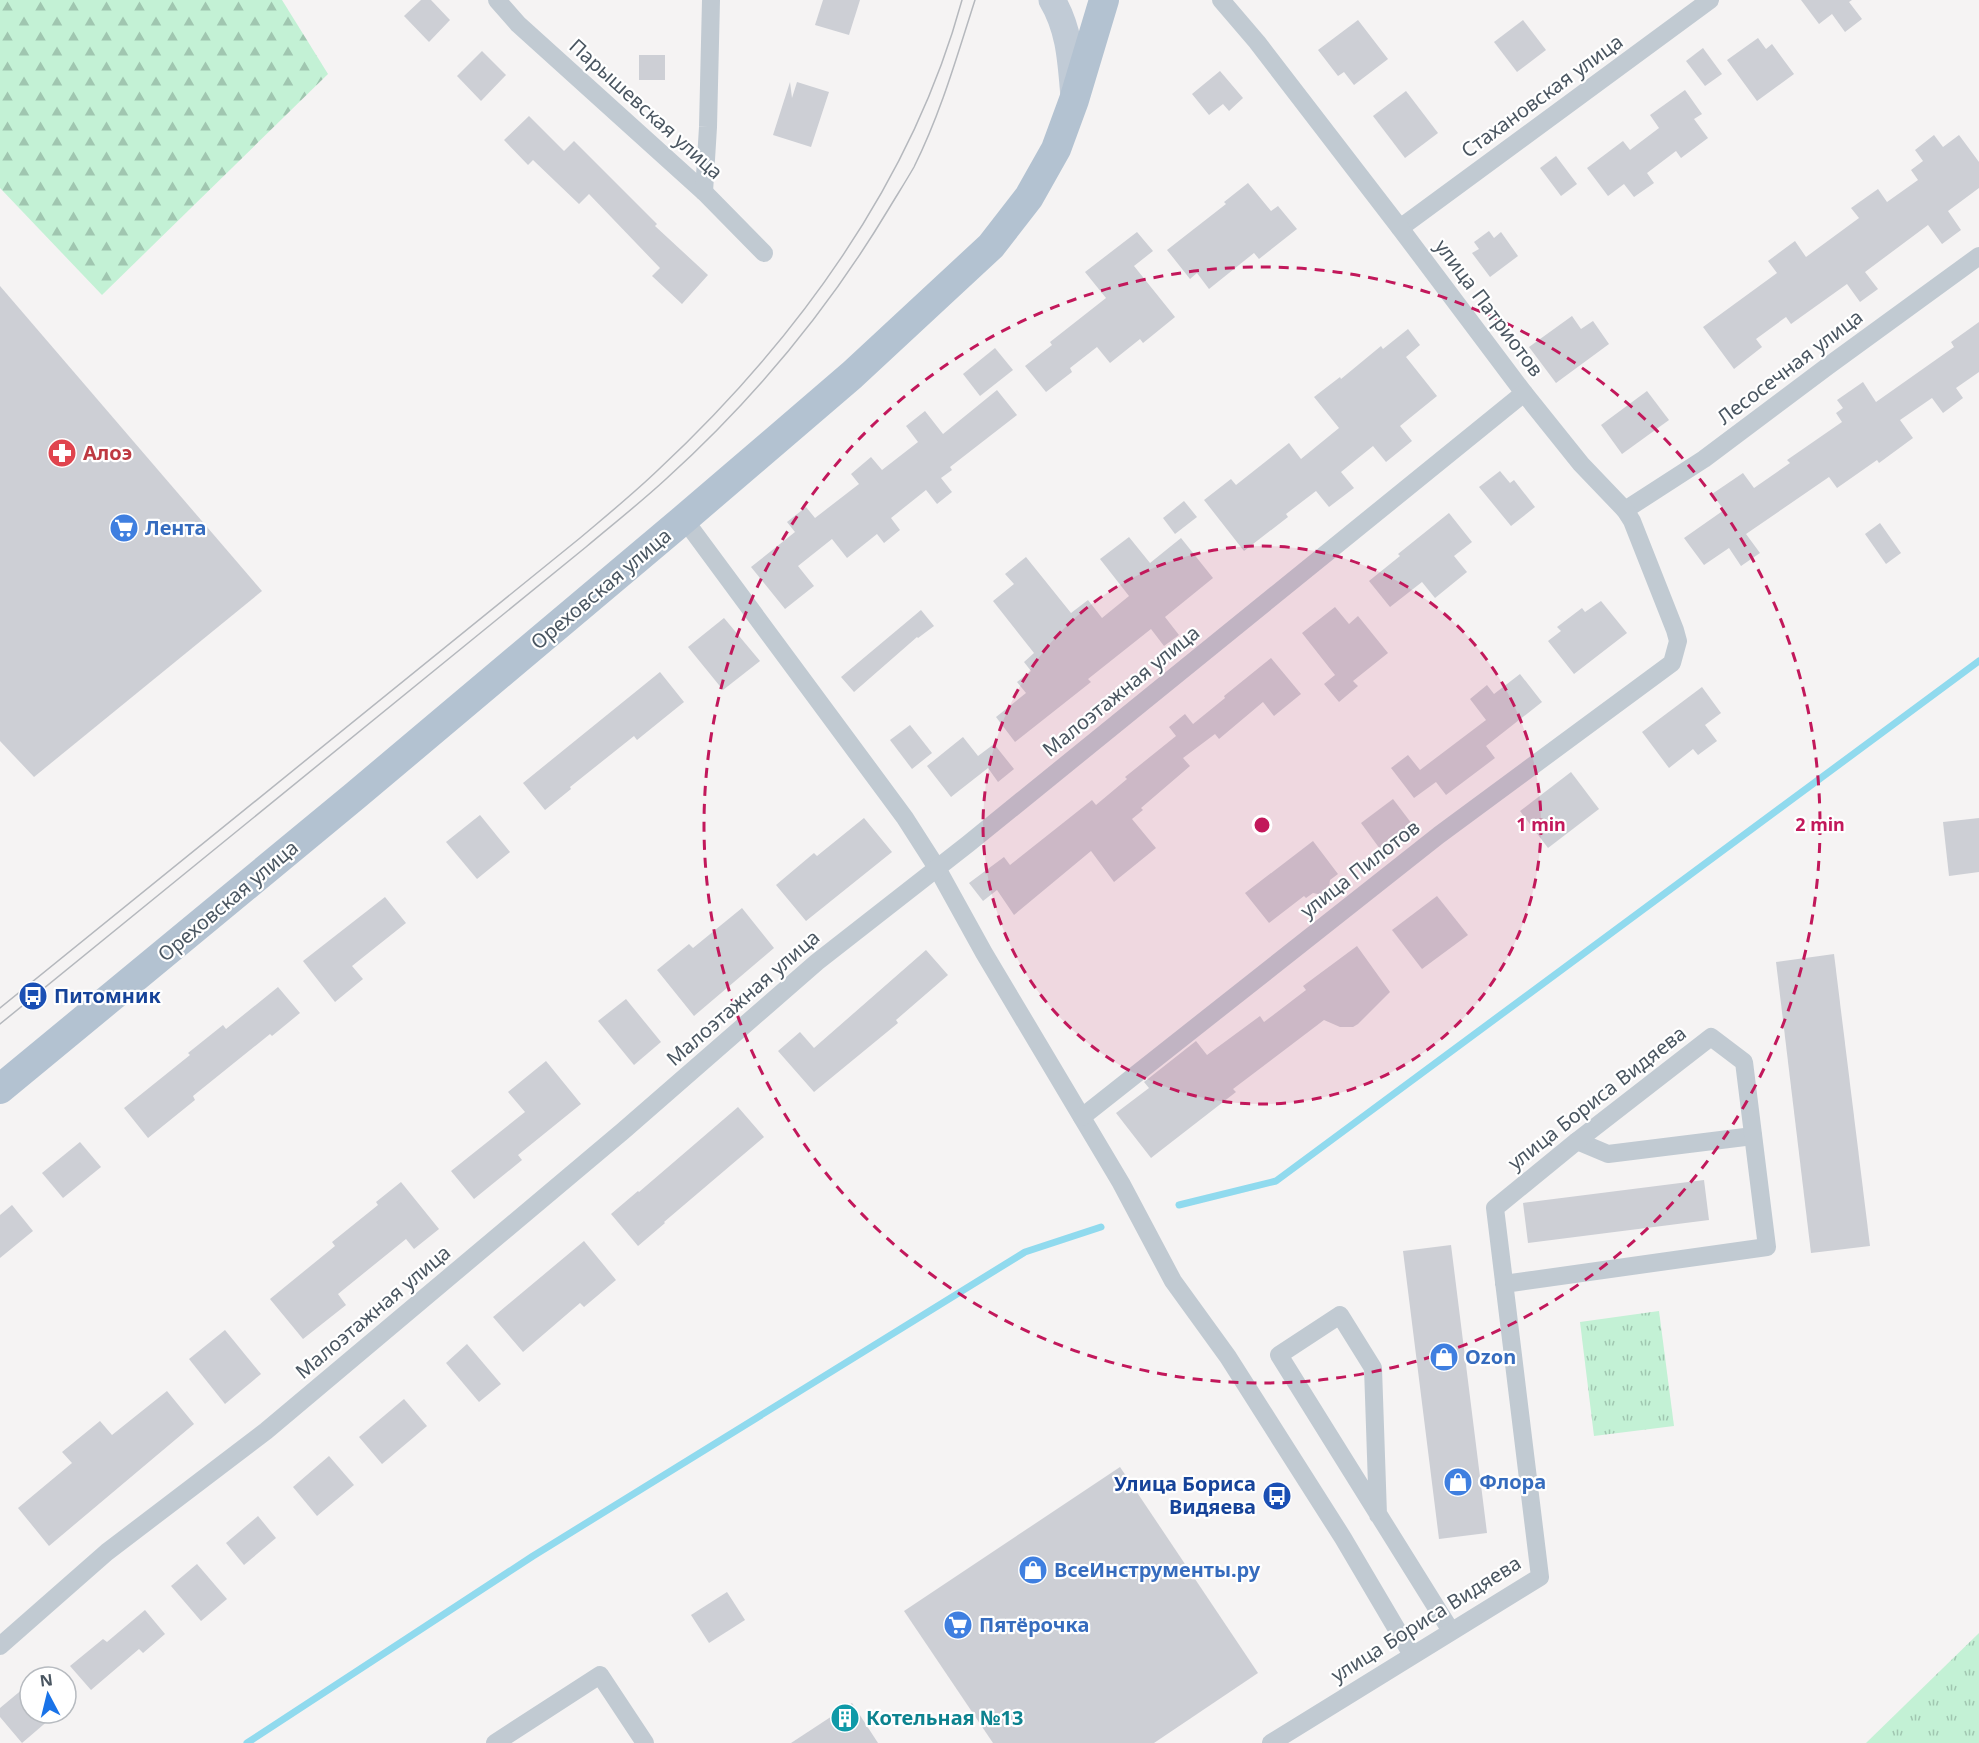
<svg xmlns="http://www.w3.org/2000/svg" width="1979" height="1743" font-family="'Noto Sans',sans-serif">
<style>
.grass{fill:url(#grass-tufts)}
.forest{fill:url(#forest-firs)}
.lines{fill:none;stroke-linecap:round;stroke-linejoin:round}
.stream{stroke:#90daee;stroke-width:7}
.building{fill:#cdcfd5}
.minor{stroke:#c1cad2;stroke-width:18}
.secondary{stroke:#c1cbd6;stroke-width:27}
.primary{stroke:#b3c2d1;stroke-width:30}
.tram{stroke:#b5b8bd;stroke-width:1.5}
.ring{fill:none;stroke:#c2185b;stroke-width:3;stroke-dasharray:10 8}
.labels{text-anchor:middle;stroke-width:4.5;stroke-linejoin:round;paint-order:stroke}
.street-label{font-size:20px;fill:#4a5661;stroke:#fff}
.health-label{font-size:20px;font-weight:bold;fill:#be3a42;stroke:#fff;text-anchor:start}
.shop-label{font-size:20px;font-weight:bold;fill:#366cbe;stroke:#fff;text-anchor:start}
.transit-label{font-size:20px;font-weight:bold;fill:#164399;stroke:#fff;text-anchor:start}
.culture-label{font-size:20px;font-weight:bold;fill:#0d838f;stroke:#fff;text-anchor:start}
.centre{fill:#c2185b;stroke:#fff;stroke-width:3}
.ring-label{font-size:18px;text-anchor:middle;font-weight:bold;fill:#c2185b;stroke:#fff;stroke-width:4.5;stroke-linejoin:round;paint-order:stroke}
</style>
<defs>
<pattern id="grass-tufts" width="24" height="20" patternUnits="userSpaceOnUse" patternTransform="scale(1.5)"><rect width="24" height="20" fill="#c3f1d5"/><path d="M3 7l-1-3M5 7V3M7 7l1-3M15 17l-1-3M17 17v-4M19 17l1-3" fill="none" stroke="#a0c6b0"/></pattern>
<pattern id="forest-firs" width="22" height="20" patternUnits="userSpaceOnUse" patternTransform="scale(1.5)"><rect width="22" height="20" fill="#c3f1d5"/><path d="M5 1l3.5 6h-7zM16 11l3.5 6h-7z" fill="#a0c6b0"/></pattern>
</defs>
<rect width="100%" height="100%" fill="#f5f3f3"/>
<g class="grass">
<path d="M1659,1311L1674,1426L1594,1436L1580,1322Z"/>
<path d="M1979,1633V1743H1866Z"/>
</g>
<path class="forest" d="M0,0H282L328,74L102,295L0,188Z"/>
<g class="lines">
<g class="stream">
<path d="M1179,1205L1276,1181L1979,661"/>
<path d="M247,1743L533,1556L1025,1252L1101,1227"/>
</g>
</g>
<g class="building">
<path d="M421,0H431L450,20L429,42L404,16Z"/>
<path d="M823,0H860L849,35L815,25Z"/>
<path d="M1801,0H1852L1849,2L1862,19L1845,32L1832,14L1819,24Z"/>
<path d="M1358,20L1388,59L1354,85L1344,72L1338,76L1318,50Z"/>
<path d="M1523,20L1546,50L1517,72L1494,42Z"/>
<path d="M1758,38L1766,49L1772,44L1794,74L1757,101L1727,60Z"/>
<path d="M1703,48L1722,74L1705,86L1686,61Z"/>
<path d="M482,51L506,75L481,101L457,76Z"/>
<rect x="639" y="55" width="26" height="25"/>
<path d="M1220,71L1243,98L1229,111L1223,104L1209,115L1192,94Z"/>
<path d="M790,82L792,98L797,82L829,92L811,147L773,135Z"/>
<path d="M1685,90L1702,114L1694,119L1708,138L1681,158L1676,151L1647,173L1654,183L1634,197L1624,184L1608,196L1587,168L1623,141L1630,150L1659,128L1650,115Z"/>
<path d="M1406,91L1438,133L1405,158L1373,116Z"/>
<path d="M529,116L564,151L574,141L657,224L655,226L708,275L682,304L652,276L660,268L589,194L579,204L533,160L528,165L504,140Z"/>
<path d="M1934,135L1943,147L1959,135L1979,162V188L1948,211L1961,230L1942,244L1928,225L1865,272L1878,289L1860,302L1847,284L1791,324L1786,317L1756,339L1762,347L1734,369L1703,327L1777,273L1768,261L1795,241L1806,257L1859,218L1851,208L1878,189L1887,202L1918,180L1911,170L1923,161L1915,150Z"/>
<path d="M1556,156L1577,184L1561,196L1540,168Z"/>
<path d="M1248,183L1271,211L1278,206L1297,229L1259,259L1254,253L1209,289L1197,273L1190,279L1167,250L1226,204L1224,202Z"/>
<path d="M1489,231L1494,238L1501,232L1518,256L1490,277L1472,253L1479,249L1474,242Z"/>
<path d="M1137,232L1153,251L1134,266L1175,317L1143,343L1140,339L1110,363L1097,347L1070,368L1072,372L1046,392L1025,366L1052,345L1050,342L1106,298L1085,272Z"/>
<path d="M0,286L262,591L34,777L0,741Z"/>
<path d="M1572,316L1581,329L1593,321L1609,344L1556,383L1529,347Z"/>
<path d="M1979,322V372L1956,388L1963,398L1943,413L1932,398L1900,420L1913,438L1879,463L1877,460L1837,488L1829,477L1746,534L1760,553L1741,566L1729,548L1704,565L1684,538L1724,510L1712,494L1743,473L1754,488L1790,463L1787,460L1842,422L1836,413L1843,408L1837,400L1863,382L1876,402L1954,347L1951,342Z"/>
<path d="M1408,329L1420,345L1406,357L1437,396L1400,426L1412,441L1386,462L1373,446L1341,472L1354,488L1329,507L1316,491L1286,514L1288,517L1244,551L1204,500L1231,479L1236,485L1289,443L1301,459L1339,428L1314,397L1340,377L1341,379L1381,346L1383,349Z"/>
<path d="M995,348L1013,370L980,396L963,374Z"/>
<path d="M997,390L1017,415L950,467L952,470L941,478L952,492L937,504L926,490L891,518L900,530L884,543L877,534L847,558L832,539L798,566L814,586L785,609L751,567L795,532L787,522L806,507L815,518L859,484L851,474L871,457L882,470L918,442L906,426L925,411L943,434Z"/>
<path d="M1647,391L1669,420L1622,454L1601,425Z"/>
<path d="M1500,471L1510,483L1514,480L1535,507L1511,526L1479,487Z"/>
<path d="M1184,501L1197,517L1175,534L1163,518Z"/>
<path d="M1449,513L1472,542L1454,556L1467,572L1435,598L1422,582L1390,607L1369,581L1400,556L1398,554Z"/>
<path d="M1880,523L1901,553L1886,564L1865,534Z"/>
<path d="M1129,537L1150,563L1181,538L1213,578L1165,617L1179,635L1164,646L1151,629L1088,679L1091,682L1015,742L996,717L1026,693L1017,682L1031,671L1024,662L1034,653L993,601L1014,584L1005,574L1026,557L1071,613L1088,600L1102,618L1129,596L1100,559Z"/>
<path d="M1601,601L1627,633L1574,674L1548,641L1561,631L1557,627L1582,608L1585,612Z"/>
<path d="M1335,607L1349,624L1358,616L1388,653L1353,681L1358,686L1339,702L1324,684L1335,675L1302,633Z"/>
<path d="M921,610L934,626L918,638L917,637L854,692L841,677Z"/>
<path d="M724,618L760,661L723,690L688,647Z"/>
<path d="M1271,658L1301,694L1274,716L1263,702L1219,739L1215,734L1183,758L1190,766L1141,808L1143,810L1132,819L1156,848L1114,882L1091,851L1014,915L997,890L983,901L969,883L1004,857L1010,865L1092,800L1096,805L1127,779L1125,777L1176,736L1169,727L1185,714L1193,724L1225,698L1224,696Z"/>
<path d="M660,672L684,702L637,740L634,736L570,787L571,789L545,810L523,783Z"/>
<path d="M1520,674L1542,702L1486,746L1495,758L1446,795L1436,782L1414,798L1391,768L1408,755L1420,770L1486,720L1470,699L1487,685L1494,694Z"/>
<path d="M1702,687L1721,713L1705,725L1717,741L1698,755L1693,749L1669,768L1642,732Z"/>
<path d="M910,725L932,753L912,769L890,740Z"/>
<path d="M963,737L982,761L978,756L994,744L1014,769L998,782L988,768L951,797L927,766Z"/>
<path d="M1571,772L1599,809L1548,848L1520,811Z"/>
<path d="M1393,799L1412,824L1380,849L1361,823Z"/>
<path d="M480,815L510,852L477,879L446,842Z"/>
<path d="M864,818L892,852L806,921L776,885L814,853L817,856Z"/>
<path d="M1979,818V872L1949,876L1943,822Z"/>
<path d="M1313,841L1338,874L1330,880L1329,889L1322,895L1313,893L1306,898L1304,896L1269,923L1245,893Z"/>
<path d="M1437,896L1468,935L1422,969L1392,930Z"/>
<path d="M385,897L406,923L352,966L363,979L335,1002L303,961Z"/>
<path d="M742,908L774,948L694,1016L657,970L689,944L693,948Z"/>
<path d="M1357,946L1390,992L1358,1024L1353,1027H1340L1324,1020L1233,1089L1236,1092L1151,1158L1116,1113L1149,1088L1144,1082L1196,1041L1207,1055L1260,1016L1264,1022L1306,990L1303,986Z"/>
<path d="M926,950L948,975L896,1020L898,1023L814,1092L778,1051L800,1032L814,1048Z"/>
<path d="M1834,954L1870,1246L1811,1253L1776,962Z"/>
<path d="M278,987L300,1013L272,1036L270,1034L193,1096L195,1100L148,1138L124,1108L190,1055L188,1053L223,1025L226,1029Z"/>
<path d="M626,999L661,1042L634,1065L598,1021Z"/>
<path d="M546,1061L581,1104L518,1155L522,1160L474,1199L451,1171L525,1112L508,1092Z"/>
<path d="M738,1107L764,1137L664,1222L665,1223L638,1246L611,1214L638,1191L639,1192Z"/>
<path d="M80,1142L101,1167L63,1198L42,1173Z"/>
<path d="M1704,1180L1709,1220L1528,1243L1523,1203Z"/>
<path d="M401,1182L439,1229L414,1249L406,1239L338,1294L346,1305L303,1339L270,1299L335,1246L332,1242L378,1205L376,1202Z"/>
<path d="M12,1205L33,1231L0,1258V1215Z"/>
<path d="M584,1241L616,1280L584,1307L580,1303L523,1352L493,1317Z"/>
<path d="M1451,1245L1487,1533L1439,1539L1403,1251Z"/>
<path d="M225,1330L261,1374L225,1404L189,1359Z"/>
<path d="M467,1344L501,1384L479,1402L446,1363Z"/>
<path d="M167,1391L194,1424L49,1546L18,1508L72,1463L62,1452L100,1421L112,1435Z"/>
<path d="M404,1399L427,1426L382,1464L359,1437Z"/>
<path d="M329,1456L354,1485L317,1516L293,1487Z"/>
<path d="M1120,1467L1258,1673L1154,1743H993L904,1611Z"/>
<path d="M258,1516L276,1538L244,1565L226,1543Z"/>
<path d="M197,1564L227,1599L201,1621L171,1586Z"/>
<path d="M727,1592L745,1620L709,1643L691,1615Z"/>
<path d="M145,1610L165,1634L143,1653L139,1649L91,1690L70,1666L103,1639L107,1642Z"/>
<path d="M30,1683V1713H57L22,1743L0,1717V1708Z"/>
<path d="M852,1703L878,1743H791Z"/>
</g>
<g class="lines">
<g class="minor">
<path d="M497,0L518,24L704,192L764,253"/>
<path d="M704,192L708,127L711,0"/>
<path d="M1400,228L1710,0"/>
<path d="M1625,510L1704,459L1828,366L1979,256"/>
<path d="M684,519L905,818L937,868L984,953L1121,1183L1173,1281L1228,1357L1343,1538L1412,1655"/>
<path d="M1082,1117L1439,835L1672,663L1678,641L1675,630L1632,521L1625,510L1581,464L1524,393L1400,228L1257,42L1221,0"/>
<path d="M1577,1141L1608,1154L1753,1136"/>
<path d="M1378,1515L1373,1368L1340,1315L1279,1355L1451,1631"/>
<path d="M0,1646L107,1552L266,1431L623,1131L817,962L968,844L1524,393"/>
<path d="M495,1743L600,1675L645,1743"/>
<path d="M1271,1743L1540,1577L1495,1208L1577,1141L1711,1037L1744,1062L1767,1247L1504,1284"/>
</g>
<path class="secondary" d="M1052,0C1070,30 1071,63 1074,97"/>
<path class="primary" d="M0,1089L356,795L684,519L852,375L991,246L1029,197L1056,149L1074,100L1104,0"/>
<g class="tram">
<path d="M0,1008L580,538C606,516 633,494 658,470C795,342 912,183 962,0"/>
<path d="M0,1024L586,547C612,525 640,503 666,479C752,401 828,310 888,210C897,195 906,181 914,167C941,113 957,56 975,0"/>
</g>
</g>
<circle cx="1262" cy="825" r="279" fill="#c2185b" fill-opacity=".12"/>
<g class="ring">
<circle cx="1262" cy="825" r="279"/>
<circle cx="1262" cy="825" r="558"/>
</g>
<defs>
<g id="pharmacy-disc" transform="scale(1.5)"><circle r="9.5" fill="#e0444e" stroke="#fff"/><path d="M-2-6h4v4h4v4h-4v4h-4v-4h-4v-4h4Z" fill="#fff"/></g>
<g id="supermarket-disc" transform="scale(1.5)"><circle r="9.5" fill="#3f7fe0" stroke="#fff"/><path d="M-6-5.5h2.5l.6 2H6L4.5 2H-2.5L-4.4-4H-6ZM-1.5 3.2a1.3 1.3 0 1 0 .1 0ZM3 3.2a1.3 1.3 0 1 0 .1 0Z" fill="#fff"/></g>
<g id="bus-disc" transform="scale(1.5)"><circle r="9.5" fill="#1a4fb4" stroke="#fff"/><path d="M-5-6H5V4H4V6H2V4H-2V6H-4V4H-5ZM-3.5-4V0h7V-4ZM-3.5 1.2v1.5H-2V1.2ZM2 1.2v1.5H3.5V1.2Z" fill="#fff"/></g>
<g id="shop-disc" transform="scale(1.5)"><circle r="9.5" fill="#3f7fe0" stroke="#fff"/><path d="M-5-2.5h2.3a2.7 3.5 0 0 1 5.4 0H5L5.5 6h-11ZM-1.5-2.5h3a1.5 2.3 0 0 0-3 0Z" fill="#fff"/></g>
<g id="building-disc" transform="scale(1.5)"><circle r="9.5" fill="#0f9aa8" stroke="#fff"/><path d="M-4-6H4V6H1V3H-1V6H-4ZM-2.5-4.3h1.7v1.8h-1.7ZM.8-4.3h1.7v1.8H.8ZM-2.5-1h1.7V.8h-1.7ZM.8-1h1.7V.8H.8Z" fill="#fff"/></g>
</defs>
<g fill-rule="evenodd">
<use href="#pharmacy-disc" x="62" y="453"/>
<use href="#supermarket-disc" x="124" y="528"/>
<use href="#bus-disc" x="33" y="996"/>
<use href="#shop-disc" x="1444" y="1357"/>
<use href="#shop-disc" x="1458" y="1482"/>
<use href="#bus-disc" x="1277" y="1496"/>
<use href="#shop-disc" x="1033" y="1570"/>
<use href="#supermarket-disc" x="958" y="1625"/>
<use href="#building-disc" x="845" y="1718"/>
</g>
<g class="labels">
<g class="street-label">
<text transform="translate(1542 96) rotate(-36)" y="7">Стахановская улица</text>
<text transform="translate(646 109) rotate(42)" y="7">Парышевская улица</text>
<text transform="translate(1489 308) rotate(53)" y="7">улица Патриотов</text>
<text transform="translate(1790 367) rotate(-37)" y="7">Лесосечная улица</text>
<text transform="translate(601 589) rotate(-40)" y="7">Ореховская улица</text>
<text transform="translate(1121 691) rotate(-39)" y="7">Малоэтажная улица</text>
<text transform="translate(1360 869) rotate(-38)" y="7">улица Пилотов</text>
<text transform="translate(228 901) rotate(-40)" y="7">Ореховская улица</text>
<text transform="translate(743 998) rotate(-41)" y="7">Малоэтажная улица</text>
<text transform="translate(1597 1098) rotate(-38)" y="7">улица Бориса Видяева</text>
<text transform="translate(373 1312) rotate(-40)" y="7">Малоэтажная улица</text>
<text transform="translate(1426 1619) rotate(-32)" y="7">улица Бориса Видяева</text>
</g>
<g class="health-label">
<text x="83" y="460">Алоэ</text>
</g>
<g class="shop-label">
<text x="145" y="535">Лента</text>
<text x="1465" y="1364">Ozon</text>
<text x="1479" y="1489">Флора</text>
<text x="1054" y="1577">ВсеИнструменты.ру</text>
<text x="979" y="1632">Пятёрочка</text>
</g>
<g class="transit-label">
<text x="54" y="1003">Питомник</text>
<text x="1256" y="1491" text-anchor="end">Улица Бориса<tspan x="1256" dy="23">Видяева</tspan></text>
</g>
<g class="culture-label">
<text x="866" y="1725">Котельная №13</text>
</g>
</g>
<circle cx="1262" cy="825" r="9" class="centre"/>
<g class="ring-label">
<text x="1541" y="831">1 min</text>
<text x="1820" y="831">2 min</text>
</g>
<g transform="translate(48 1695) rotate(353)"><circle r="28" fill="#ffffff" stroke="#b7bbc0" stroke-width="1.5"/>
<path d="M0-4.5L10 22L0 15L-10 22Z" fill="#1a73e8"/>
<text y="-9" font-size="16" font-weight="bold" text-anchor="middle" fill="#4a5661">N</text>
</g>
</svg>
